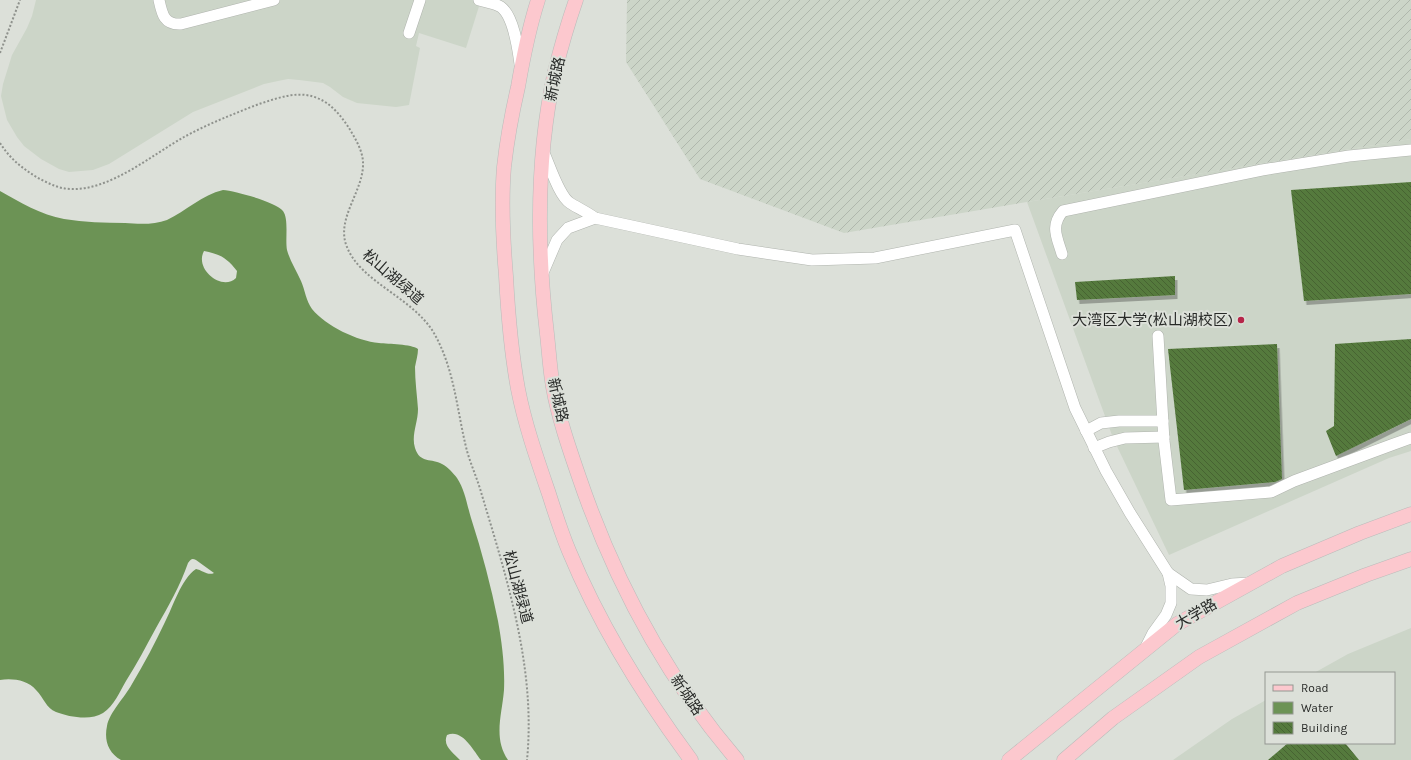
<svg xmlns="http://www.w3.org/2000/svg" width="1411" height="760" font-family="Karla,'Noto Sans SC',sans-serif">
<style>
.built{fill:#ccd5c8}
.industrial{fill:url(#industrial-furrows)}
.water{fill:#6c9355;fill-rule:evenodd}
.building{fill:url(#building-back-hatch);filter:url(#shadow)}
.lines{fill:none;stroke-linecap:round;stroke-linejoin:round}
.minor-casing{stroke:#b0b4ae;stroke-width:12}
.major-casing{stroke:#babbba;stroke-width:15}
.path{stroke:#8f928d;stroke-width:2;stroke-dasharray:2 2;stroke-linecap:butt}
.minor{stroke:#fff;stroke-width:11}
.major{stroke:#fcc8ce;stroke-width:14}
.poi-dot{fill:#b62549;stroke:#dce0d9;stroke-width:1.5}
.labels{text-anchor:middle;stroke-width:4;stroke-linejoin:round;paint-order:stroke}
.street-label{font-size:15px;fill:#282a28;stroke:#dce0d9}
.poi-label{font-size:15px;fill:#282a28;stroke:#dce0d9;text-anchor:end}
</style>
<defs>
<pattern id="industrial-furrows" width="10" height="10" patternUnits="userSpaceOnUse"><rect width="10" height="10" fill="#ccd5c8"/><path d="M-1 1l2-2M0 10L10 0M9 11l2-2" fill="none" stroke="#afb7ac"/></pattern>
<pattern id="building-back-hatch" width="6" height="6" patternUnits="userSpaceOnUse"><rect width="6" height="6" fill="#557a3d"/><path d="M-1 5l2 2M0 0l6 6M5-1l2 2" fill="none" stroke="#466433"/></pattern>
<filter id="shadow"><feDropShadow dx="2.5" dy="4" stdDeviation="0" flood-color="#0004"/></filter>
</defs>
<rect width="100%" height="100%" fill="#dce0d9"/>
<g class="built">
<path d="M36,0H481L466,48L419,33L416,46L420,48L409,105L396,107L357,103L343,97L330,87L323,83L299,80L288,79L278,81L264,84L193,112L109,164L93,170L69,172L59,169L41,159L24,146L17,137L7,120L1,96L3,84L12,55L27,28L32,16Z"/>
<path d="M1411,139V451L1389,458L1169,555L1113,438L1027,202Z"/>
<path d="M1411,628V760H1173L1232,719L1266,700V743H1394V673H1314L1348,654Z"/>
</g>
<path class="industrial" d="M627,0H1411V139L1027,202L844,233L700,179L626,62Z"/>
<path class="water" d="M223,190C235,191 276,202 283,211C289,219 285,239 287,250C290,261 296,270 301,281C305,290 306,301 312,309C326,326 357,341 379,343C389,344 411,344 418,349C418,355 416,361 415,367C415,381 417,395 418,409C418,423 411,435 415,448C420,464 432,458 442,464C448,467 453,473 457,478C465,490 467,505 471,518C482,552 491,586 498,621C502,643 505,667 504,690C502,715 493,738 508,760H481C473,750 462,728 447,735C442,746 454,753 460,760H121C108,753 104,740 107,726C109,713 125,697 132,684C144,664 155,643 165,622C173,607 181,579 196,569C202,570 208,576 214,573L196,560C192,558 191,559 188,563C180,586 168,607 156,628C146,646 137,664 126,681C120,691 114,706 103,713C91,721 69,717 56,712C46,708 44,698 36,690C28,680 12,678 0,680V191C20,202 41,215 64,219C84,222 105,223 125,223C138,224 154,225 167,220C186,211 202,195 223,190ZM204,251C220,254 227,258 237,271L236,278C222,292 194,269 204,251Z"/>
<g class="building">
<path d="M1411,182V294L1304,301L1291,190Z"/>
<path d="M1175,276V295L1077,300L1075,282Z"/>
<path d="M1411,339V419L1336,456L1326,431L1334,426L1335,344Z"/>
<path d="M1277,344L1282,479L1275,482L1184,490L1168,349Z"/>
<path d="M1288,743H1345L1359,760H1268Z"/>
</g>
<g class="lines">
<g class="minor-casing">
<g id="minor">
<path d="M159,0C162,14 164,25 181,24L274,0"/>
<path d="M479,0C486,2 495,3 501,7C514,17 518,49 520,64"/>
<path d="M409,33L420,0"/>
<path d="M544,153C550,166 559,196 570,203C578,208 587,212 595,218L738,249L812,260L875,258L1015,230L1075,408L1106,471L1130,513L1168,573L1171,586V603L1166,615L1153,633L1145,649"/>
<path d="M1062,254C1057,237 1050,226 1063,211L1262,170L1349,156L1411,150"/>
<path d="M542,275L557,240L568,228L595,218"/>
<path d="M1158,336L1164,441L1171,500L1271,492L1294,481L1394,444L1411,438"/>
<path d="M1086,431L1101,423L1119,421H1163"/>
<path d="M1094,448L1109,442L1125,438L1164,437"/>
<path d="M1168,573L1191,589L1207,590L1232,584L1250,583"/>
</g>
</g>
<g class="major-casing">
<g id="major">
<path d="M538,0C529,28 523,58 518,87C512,113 507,140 504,167C501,203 503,240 506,276C508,314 511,351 518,389C525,425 537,459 549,494C555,513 561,532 569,551C600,626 643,695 691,760"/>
<path d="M576,0C568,23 561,47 555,71C536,156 537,248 547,334C549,352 550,370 553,387C558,416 569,448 579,477C614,580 666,677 737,760"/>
<path d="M1009,760L1177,624L1282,566L1360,533L1411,514"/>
<path d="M1064,760L1113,718L1199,657L1297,603L1366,575L1411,559"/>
</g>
</g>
<g class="path">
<path d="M0,53L20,0"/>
<path d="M0,143C10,159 24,170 40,179C50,184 60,189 71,189C109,191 152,155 184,137C208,124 233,114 259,104C278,98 298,90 317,98C331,103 341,116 349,128C355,138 363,151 363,163C364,191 335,219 347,247C361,283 415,298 435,335C455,371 457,412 467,451C471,465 477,478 481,492C507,579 536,668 527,760"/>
</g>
<use href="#minor" class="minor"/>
<use href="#major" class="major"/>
</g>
<circle class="poi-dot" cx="1241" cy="320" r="4"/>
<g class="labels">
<g class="street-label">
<text transform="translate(555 79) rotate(-78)" y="5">新城路</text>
<text transform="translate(393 277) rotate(41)" y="5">松山湖绿道</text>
<text transform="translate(558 400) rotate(77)" y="5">新城路</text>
<text transform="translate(518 587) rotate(75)" y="5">松山湖绿道</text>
<text transform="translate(1196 614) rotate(-30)" y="5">大学路</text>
<text transform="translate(687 695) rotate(56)" y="5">新城路</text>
</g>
<g class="poi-label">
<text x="1233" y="325">大湾区大学(松山湖校区)</text>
</g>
</g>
<rect x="1265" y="672" width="130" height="72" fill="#dce0d9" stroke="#949792"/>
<rect x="1273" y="685" width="20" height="6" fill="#fcc8ce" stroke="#949792"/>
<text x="1301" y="692" font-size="12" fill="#282a28">Road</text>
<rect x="1273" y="702" width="20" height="12" fill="#6c9355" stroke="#949792"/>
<text x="1301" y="712" font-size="12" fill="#282a28">Water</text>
<rect x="1273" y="722" width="20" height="12" fill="url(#building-back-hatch)" stroke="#949792"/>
<text x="1301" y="732" font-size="12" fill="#282a28">Building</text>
</svg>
